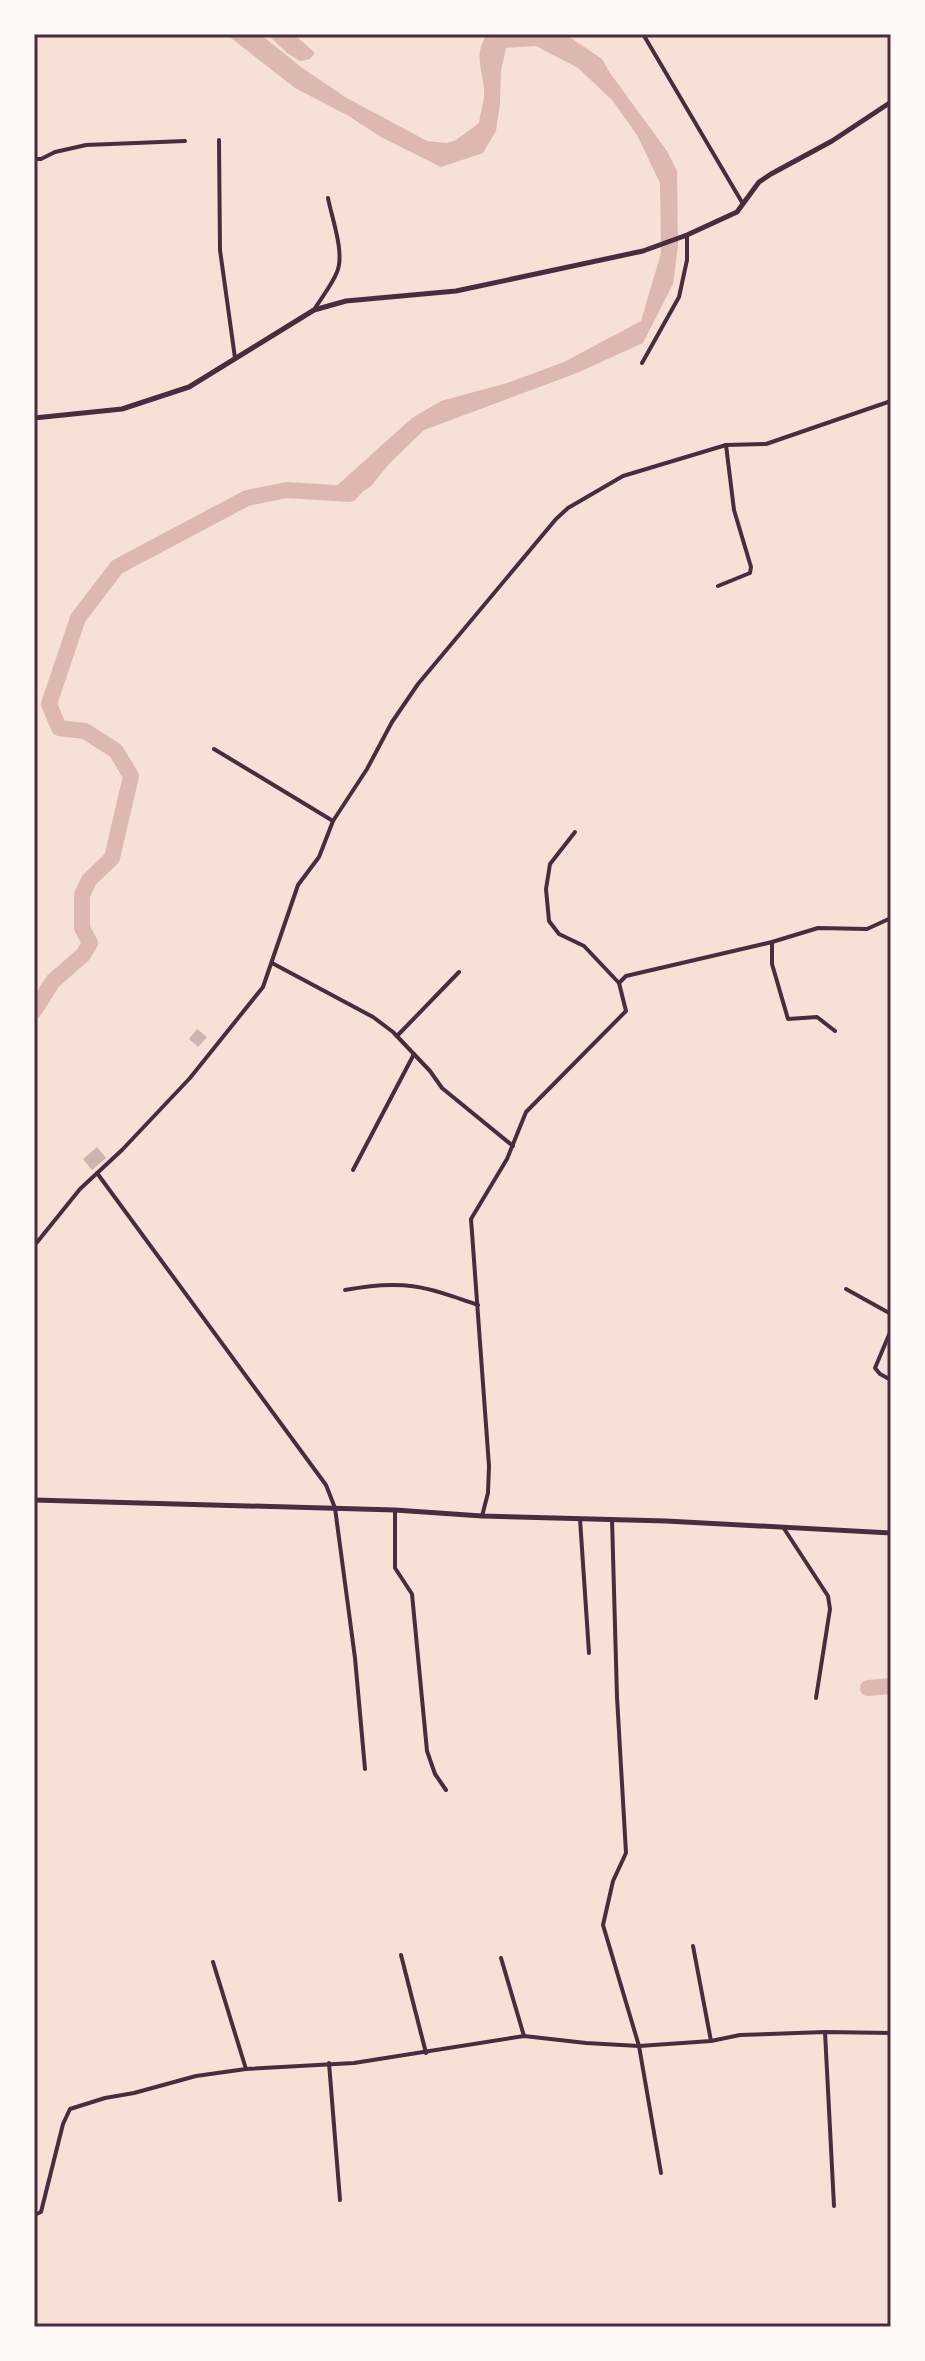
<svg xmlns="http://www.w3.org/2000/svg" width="925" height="2361" font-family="Rubik,sans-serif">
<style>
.water{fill:#dcb8b0}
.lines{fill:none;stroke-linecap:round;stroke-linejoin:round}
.river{stroke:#dcb8b0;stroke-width:16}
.building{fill:#ccb4b1}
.minor{stroke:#4a2c40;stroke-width:4}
.tertiary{stroke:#4a2c40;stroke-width:5}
.neatline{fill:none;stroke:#4a2c40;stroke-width:3}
</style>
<rect width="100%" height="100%" fill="#f7e1d7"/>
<g class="water">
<path d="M226,34H260L301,67L345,97L427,141L447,143L456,140L479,123C480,114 483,105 484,97C486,73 471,59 487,34H565L602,59L610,73L667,151L677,171L678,246L673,284L643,343L577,373L424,430L389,464L371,486L351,500L332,490L412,418L441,401L507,383L564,362L641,321L661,253L660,183L637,135L612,100L578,68L536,46L506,48L501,71L500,104L496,131L483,153L441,167L381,137L347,115L295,88Z"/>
<path d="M267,34H294L315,53L310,59L300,61L287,53Z"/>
</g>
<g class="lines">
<g class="river">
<path d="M34,1011L53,981L83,955L90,943L82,928V895L89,880L112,858L131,776L116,751L85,731L59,728L49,704L78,618L117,567L247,498L287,490L350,494L356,487"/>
<path d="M868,1688L891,1686"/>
</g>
</g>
<g class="building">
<path d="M197,1029L207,1037L198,1047L189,1039Z"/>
<path d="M97,1147L106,1158L92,1170L83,1159Z"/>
</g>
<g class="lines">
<g class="minor">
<path d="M643,34L743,204"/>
<path d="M219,140L220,250L235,358"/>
<path d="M34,159H41L55,152L86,145L185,141"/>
<path d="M314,310C321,298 332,285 337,272C345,253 332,219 328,198"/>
<path d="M642,363L679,297L687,260V235"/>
<path d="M718,586L750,573L751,567L734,510L726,445"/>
<path d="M214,749L333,821"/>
<path d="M575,832L550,864L546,889L549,921L559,934L584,946L619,983"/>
<path d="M772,942V964L788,1019L817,1017L835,1031"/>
<path d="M272,963L373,1017L393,1032L430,1071L442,1088L513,1146"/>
<path d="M397,1036L459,972"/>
<path d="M353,1170L414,1054"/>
<path d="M97,1173L326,1485L335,1508L355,1658L365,1769"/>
<path d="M34,1246L80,1189L122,1150L190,1078L263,987L298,885L319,857L333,821L367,769L392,722L418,684L556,519L568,508L623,476L726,445L766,444L891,401"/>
<path d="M846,1289L891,1314"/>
<path d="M345,1290C403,1279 424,1286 478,1305"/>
<path d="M891,1330L875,1368L880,1374L891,1380"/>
<path d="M395,1510V1568L412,1594L427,1751L435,1774L446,1790"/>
<path d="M482,1516L488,1493L489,1466L471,1219L507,1159L526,1112L626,1011L619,983L626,976L772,942L818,928L867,929L891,918"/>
<path d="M580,1519L589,1653"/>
<path d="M612,1519L617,1697L626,1853L613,1881L603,1925L639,2046L661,2173"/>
<path d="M783,1527L828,1596L830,1609L816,1698"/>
<path d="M693,1946L711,2041"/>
<path d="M401,1955L426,2053"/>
<path d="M501,1958L524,2036"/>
<path d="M213,1962L246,2069"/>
<path d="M825,2032L834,2206"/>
<path d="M329,2063L340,2200"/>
<path d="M34,2215L41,2212L63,2124L70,2109L105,2098L134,2093L196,2076L246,2069L354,2063L524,2036L586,2043L639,2046L711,2041L740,2035L825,2032L891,2033"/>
</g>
<g class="tertiary">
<path d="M34,418L122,409L189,387L314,310L346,301L456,291L643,251L687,235L737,212L759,182L771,174L832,141L891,102"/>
<path d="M34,1500L395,1510L482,1516L666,1521L891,1533"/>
</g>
</g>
<rect width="925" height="2361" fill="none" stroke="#fffaf5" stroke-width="72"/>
<rect x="36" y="36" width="853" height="2289" class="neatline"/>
</svg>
